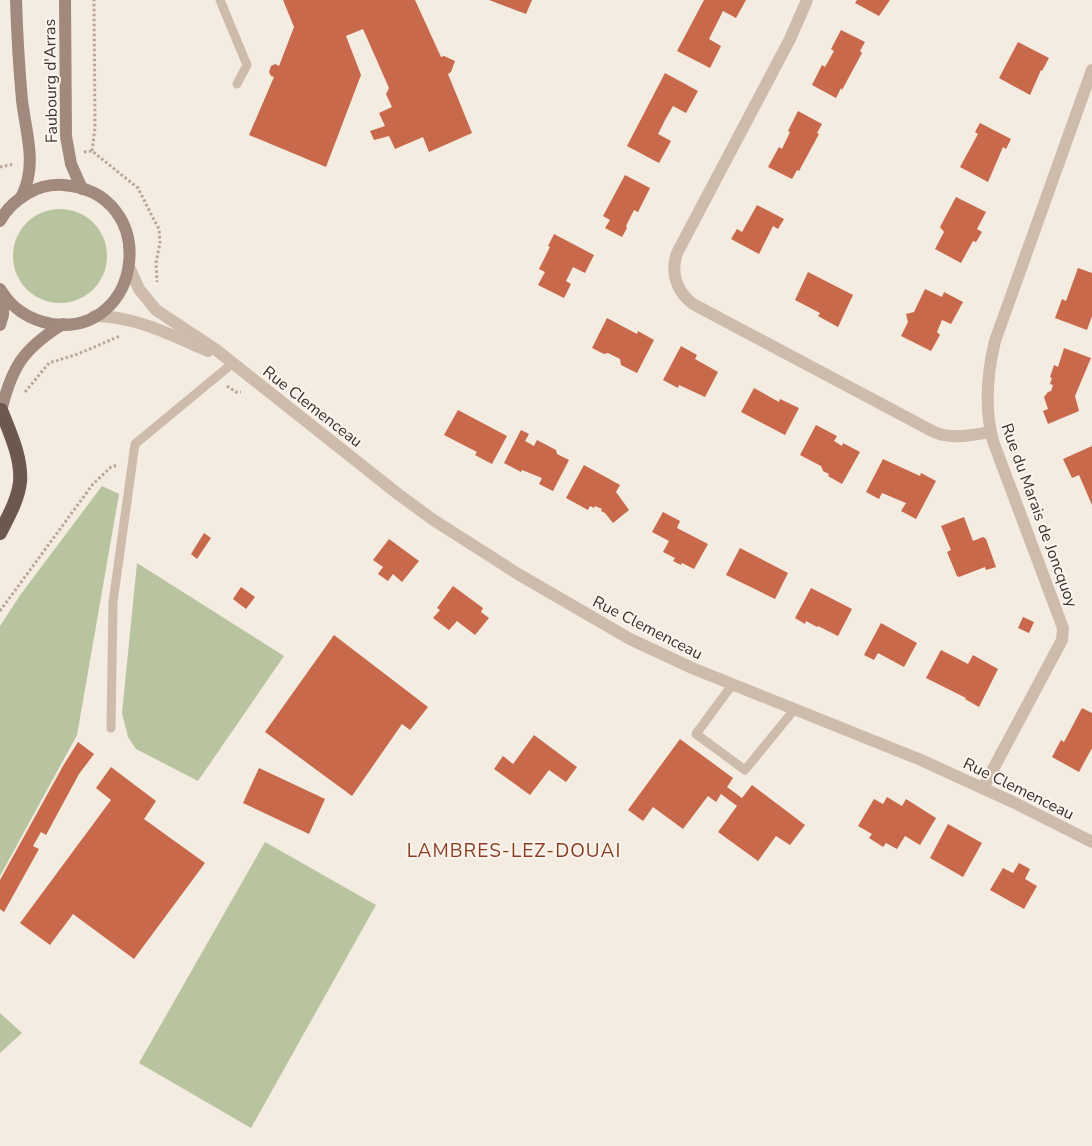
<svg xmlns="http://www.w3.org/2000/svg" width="1092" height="1146" font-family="'Nunito Sans',sans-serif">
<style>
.green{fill:#b8c4a0}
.building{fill:#c8694b}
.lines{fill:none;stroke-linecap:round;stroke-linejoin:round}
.path{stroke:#b9a596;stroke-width:3;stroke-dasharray:2.5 2.5;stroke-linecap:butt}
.service{stroke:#cdbbac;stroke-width:9}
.minor{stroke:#cdbbac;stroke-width:12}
.tertiary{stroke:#cdbbac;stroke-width:12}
.secondary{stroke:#a18a7d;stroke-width:12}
.trunk{stroke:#6c584f;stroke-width:14}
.labels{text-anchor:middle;stroke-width:4;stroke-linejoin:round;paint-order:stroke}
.street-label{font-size:16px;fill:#3b302b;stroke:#fbf5ee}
.quarter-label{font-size:19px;letter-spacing:1px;fill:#8c3b22;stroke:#fbf5ee}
</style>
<rect width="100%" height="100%" fill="#f4ebe1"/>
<g class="green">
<circle cx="60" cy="256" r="47"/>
<path d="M102,486L119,494L77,735L0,876V626L21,594Z"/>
<path d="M137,563L284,656L198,781L136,749L128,737L122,713Z"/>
<path d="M265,842L376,905L251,1128L139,1063Z"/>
<path d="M0,1013L22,1033L0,1053Z"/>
</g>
<g class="building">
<path d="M283,0H415L441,57L444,56L455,61L451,72L448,74L472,133L429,152L423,137L395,149L389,136L374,140L370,131L385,126L379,113L392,107L386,94L389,88L363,29L346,36L361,75L326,167L249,135L274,77L271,76L269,72L271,66L275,64L279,66L294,27Z"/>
<path d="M489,0H532L526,14Z"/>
<path d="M704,0H746L736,18L723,11L709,39L721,46L710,68L677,51Z"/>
<path d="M857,0H890L879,16L855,3Z"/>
<path d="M841,30L865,42L860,51L862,53L842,90L841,88L836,98L812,85L822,65L825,67L834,51L831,49Z"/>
<path d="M1018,42L1049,58L1042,71L1041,70L1030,95L999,78Z"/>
<path d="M665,73L698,91L686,113L673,106L665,120L658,134L671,141L659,163L627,146Z"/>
<path d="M798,111L822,124L817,133L819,134L799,171L797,170L792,179L768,167L779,147L782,149L790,132L788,131Z"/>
<path d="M980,123L1011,139L1006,149L1003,147L988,182L960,167L978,134L975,132Z"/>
<path d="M625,175L650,188L638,212L634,210L626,226L627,228L622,237L605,228L610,220L603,216Z"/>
<path d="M956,197L986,212L977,229L982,232L976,242L973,241L961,263L935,249L944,232L940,227Z"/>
<path d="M757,205L784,219L778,229L773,226L759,254L731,239L737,229L742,232Z"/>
<path d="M554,234L594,255L585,273L573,267L566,281L571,284L564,298L538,285L545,272L539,269L550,247L548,246Z"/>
<path d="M1078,268L1092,273V316L1087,330L1055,318L1062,299L1066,301Z"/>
<path d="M808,272L853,295L838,327L818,316L820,313L795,300Z"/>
<path d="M925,289L942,297L944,292L963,302L951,324L942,320L937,332L940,335L931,351L901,336L908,322L906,314L914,312Z"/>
<path d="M607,318L637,334L638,331L654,340L637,373L621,365L620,359L608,353L604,354L592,348Z"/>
<path d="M681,346L697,355L695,359L718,372L705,397L679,385L678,388L663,380Z"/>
<path d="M1064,348L1091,358L1075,396L1079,411L1048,424L1043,411L1048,409L1044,397L1048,392L1051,391L1053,385L1050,384L1052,378L1050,377L1054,365L1058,367Z"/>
<path d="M754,388L779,402L780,399L799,408L785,435L741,412Z"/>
<path d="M458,410L507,436L492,464L475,455L477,452L444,435Z"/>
<path d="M816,425L837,436L834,441L842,446L843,443L860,452L842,484L828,476L829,474L823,471L821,466L800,455Z"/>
<path d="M521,430L529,434L525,441L534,446L537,440L556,450L557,454L569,460L553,491L539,484L542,478L522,470L521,472L504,463Z"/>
<path d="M1092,446V505L1079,475L1072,478L1063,459Z"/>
<path d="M883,459L920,476L921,473L936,481L916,519L901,511L906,503L882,493L879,499L866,492Z"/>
<path d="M584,465L620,485L616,492L629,510L613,523L605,513L601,511L602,509L595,506L594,508L590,506L588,510L566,498Z"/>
<path d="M663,512L680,521L677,528L708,544L694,569L682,563L681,565L673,561L675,558L663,552L669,541L652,532Z"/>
<path d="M964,517L973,541L983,537L986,539L996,567L986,570L985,567L959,577L957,576L947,552L951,550L941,526Z"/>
<path d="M204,533L211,538L197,559L191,554Z"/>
<path d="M389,539L419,561L402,582L393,574L388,581L378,574L383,567L373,560Z"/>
<path d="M740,548L788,573L775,599L726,575Z"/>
<path d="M453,586L483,608L481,612L489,618L475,635L457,621L449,630L433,618L440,610L437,608Z"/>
<path d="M241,587L255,597L246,609L233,599Z"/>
<path d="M811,588L852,609L838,636L818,626L817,627L806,621L805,624L795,618Z"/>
<path d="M1023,617L1034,622L1029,633L1018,628Z"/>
<path d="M881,623L917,643L904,667L878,653L874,660L864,655Z"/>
<path d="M334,635L428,707L410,730L402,724L352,796L265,732Z"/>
<path d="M941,650L968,664L973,655L998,669L979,707L965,699L966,698L926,678Z"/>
<path d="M1082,708L1092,713V748L1079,772L1052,757L1061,740L1064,742Z"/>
<path d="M534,735L577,767L566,782L549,770L530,795L494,769L503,756L513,764Z"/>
<path d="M680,739L733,778L727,787L742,798L752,785L805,825L790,845L776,836L758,861L718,832L737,806L721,794L716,802L708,796L683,829L653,807L643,821L628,810Z"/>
<path d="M78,742L94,754L79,774L46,835L41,832L33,846L39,849L4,912L0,909V880L63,766Z"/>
<path d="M111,767L156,801L144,819L205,863L134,959L73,914L50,945L20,923L111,800L96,788Z"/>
<path d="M259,768L325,799L309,834L243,803Z"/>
<path d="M887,797L902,806L906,799L936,818L920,845L905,836L897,849L886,843L883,847L869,838L872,834L858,826L874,799L883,804Z"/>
<path d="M948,824L982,843L963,877L930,858Z"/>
<path d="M1019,863L1030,869L1025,879L1037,886L1024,909L990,890L1003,868L1013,873Z"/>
</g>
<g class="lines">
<g class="path">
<path d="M92,151L95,128L94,0"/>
<path d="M84,152L92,151L138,188L153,218L159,229L160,243L156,263L157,282"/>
<path d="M0,167L14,164"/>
<path d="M227,386L236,392H241"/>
<path d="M25,392L49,363L78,354L120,336"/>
<path d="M0,611L93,484L111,467L118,465"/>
</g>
<g class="service">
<path d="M220,0L247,65L237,84"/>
<path d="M732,685L696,734L745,770L794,710"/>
<path d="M111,728L113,602L135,444L233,363"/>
</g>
<g class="minor">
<path d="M807,0L790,39L677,253C670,273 677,292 693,304L934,432C953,440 971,435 990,432"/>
<path d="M983,788L1062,640L1063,628L993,441C984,407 987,374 995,341L1092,70"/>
</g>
<g class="tertiary">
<path d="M129,267L139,289L156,310L215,349L398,494L432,519L518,574L630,639L692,668L921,760L1015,803L1092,842"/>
<path d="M94,316C135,316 171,335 208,351"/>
</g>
<g class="secondary">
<path d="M16,0C17,33 19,67 22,100C26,135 38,164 21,198"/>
<path d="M65,0L66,136L71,164L82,189"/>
<path d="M0,221C12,199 38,183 63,185C162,192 144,337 52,324C30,320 11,308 0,289"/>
<path d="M0,325L3,315L4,295"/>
<path d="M0,415C11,369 21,350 63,324"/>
</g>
<path class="trunk" d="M0,533C8,517 18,500 20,482C22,458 10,433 1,410"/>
</g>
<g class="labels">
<g class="street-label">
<text transform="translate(50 81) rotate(-91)" y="6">Faubourg d'Arras</text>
<text transform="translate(313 406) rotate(38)" y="6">Rue Clemenceau</text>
<text transform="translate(1040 515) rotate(70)" y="6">Rue du Marais de Joncquoy</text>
<text transform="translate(648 627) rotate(27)" y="6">Rue Clemenceau</text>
<text transform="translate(1019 788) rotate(26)" y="6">Rue Clemenceau</text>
</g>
<g class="quarter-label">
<text x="514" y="857">LAMBRES-LEZ-DOUAI</text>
</g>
</g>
</svg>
